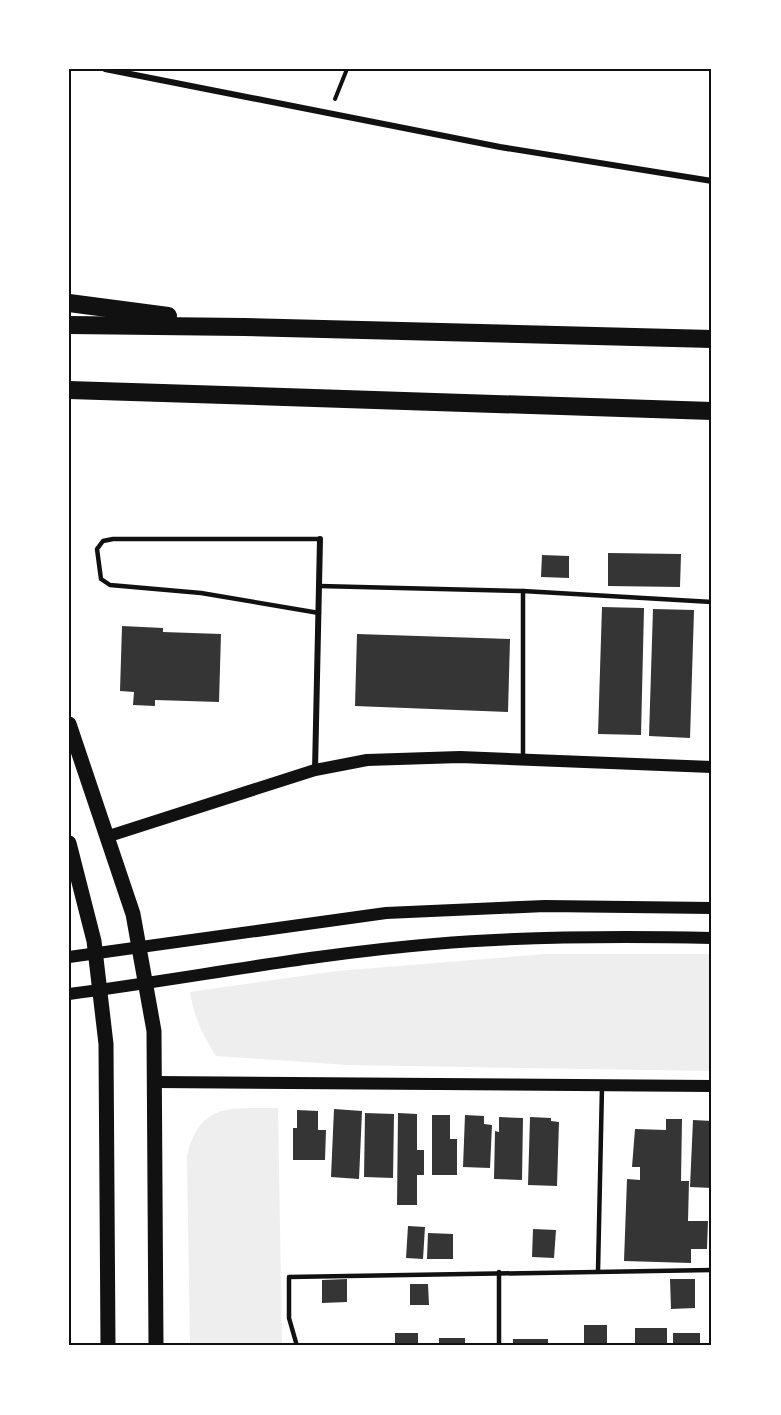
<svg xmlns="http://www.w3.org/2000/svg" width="781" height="1415" font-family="Raleway,sans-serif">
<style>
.green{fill:#eee}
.building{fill:#353535}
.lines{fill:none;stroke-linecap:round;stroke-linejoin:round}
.path{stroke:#111;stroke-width:4}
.service{stroke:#111;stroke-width:4.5}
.minor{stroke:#111;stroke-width:6}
.secondary{stroke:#111;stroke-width:12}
.primary{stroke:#111;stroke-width:15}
.motorway{stroke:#111;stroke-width:18}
.neatline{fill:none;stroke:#111;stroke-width:2}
</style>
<rect width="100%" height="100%" fill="#fff"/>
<g class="green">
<path d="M546,954H712V1071L348,1065L216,1056C202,1034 194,1017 190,992L337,971Z"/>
<path d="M278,1108L282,1346H190L187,1156C200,1101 231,1109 278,1108Z"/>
</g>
<g class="building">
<path d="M608,553L681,554L680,587L608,586Z"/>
<path d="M542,555L569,556V578L541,577Z"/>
<path d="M602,607L644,608L641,735L598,734Z"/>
<path d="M653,609L694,610L690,738L649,736Z"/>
<path d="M122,626L163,628V632L221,634L219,702L155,700V706L133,705L134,692L120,691Z"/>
<path d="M357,634L510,639L508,712L355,706Z"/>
<path d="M334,1109L362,1111L359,1179L331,1177Z"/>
<path d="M297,1110L318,1111V1130H326L325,1160H293V1128H297Z"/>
<path d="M365,1113L394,1114L393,1178L364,1177Z"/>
<path d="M398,1113L417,1114V1150H424V1175H417V1205H397Z"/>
<path d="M432,1115H450V1139H457V1175H432Z"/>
<path d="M465,1115L484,1116V1124L492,1125L490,1168L463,1167Z"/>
<path d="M499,1117L523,1118L522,1180L494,1179L495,1131L499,1132Z"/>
<path d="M530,1117L551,1118V1121L559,1122L557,1186L528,1185Z"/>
<path d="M666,1119H682L681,1181H689L688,1221H708L707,1249H691V1263L624,1261L627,1179L640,1180V1167H632L635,1129L666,1130Z"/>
<path d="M693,1120L712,1121V1188L690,1187Z"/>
<path d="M408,1226L425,1227L423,1259L406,1258Z"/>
<path d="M533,1229L556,1230L554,1258L532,1257Z"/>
<path d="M428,1233L453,1234V1259H427Z"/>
<path d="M347,1279V1302L322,1303V1280Z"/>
<path d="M670,1279H695V1308L671,1309Z"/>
<path d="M410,1284H428L429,1305H410Z"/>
<rect x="584" y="1325" width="23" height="21"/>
<rect x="635" y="1328" width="32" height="18"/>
<rect x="395" y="1333" width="23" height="13"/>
<rect x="673" y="1333" width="27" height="13"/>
<rect x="439" y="1338" width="26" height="8"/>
<rect x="513" y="1339" width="35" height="7"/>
</g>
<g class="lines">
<path class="path" d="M335,99L347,69"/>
<g class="service">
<path d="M319,586L523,591"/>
<path d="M319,613L201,593L110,585L101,579L97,549L103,541L113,539H320"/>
<path d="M523,759V591L712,602"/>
<path d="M598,1271L602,1087"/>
<path d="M499,1272V1346"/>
<path d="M297,1346L289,1318V1277L712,1270"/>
</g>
<g class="minor">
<path d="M105,69L500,147L712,181"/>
<path d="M315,770L320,539"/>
</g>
<g class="secondary">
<path d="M106,837L315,770L367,760L460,757L712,767"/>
<path d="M69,957L386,913L545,906L712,908"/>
<path d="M69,994C191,978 312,954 434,944C527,936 619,936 712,938"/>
<path d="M155,1082L712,1086"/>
</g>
<g class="primary">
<path d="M69,724L133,914L154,1031L156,1346"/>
<path d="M69,843L94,941L106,1044L108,1346"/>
</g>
<g class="motorway">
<path d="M69,303L168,316"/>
<path d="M69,325L244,327L712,339"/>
<path d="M69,390L712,411"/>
</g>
</g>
<rect width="781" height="1415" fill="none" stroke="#ffffff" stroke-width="141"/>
<rect x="70" y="70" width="640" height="1274" class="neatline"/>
</svg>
